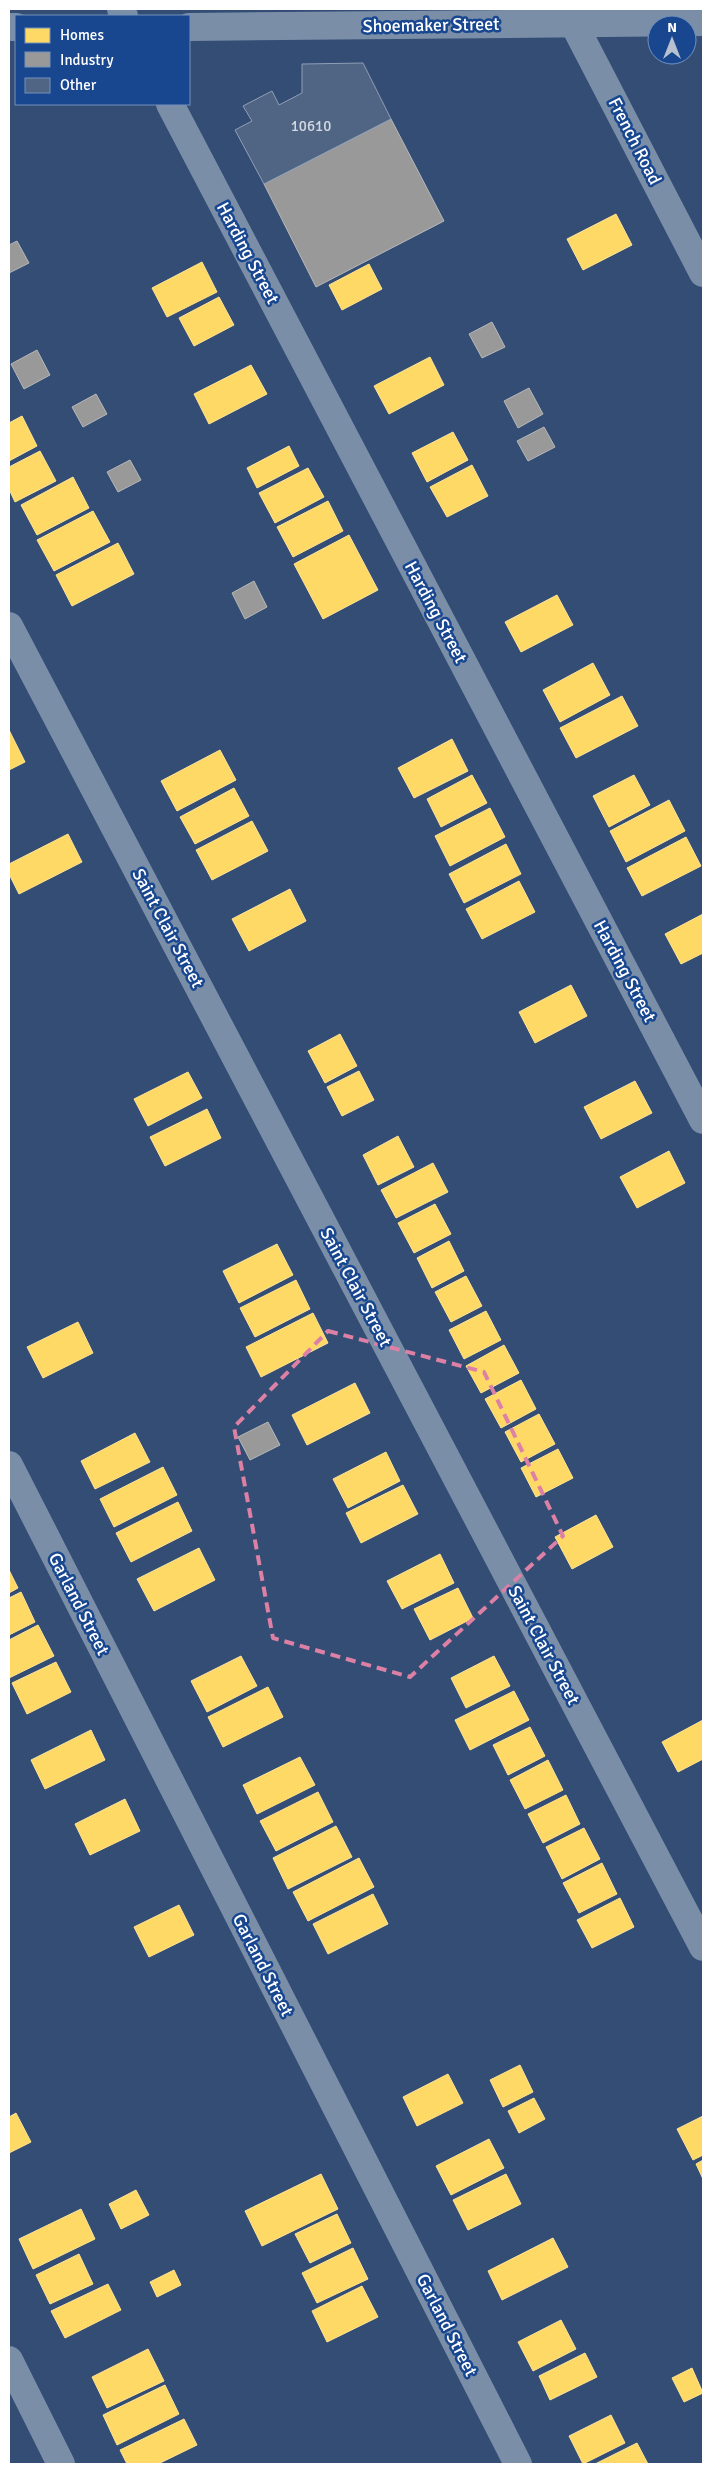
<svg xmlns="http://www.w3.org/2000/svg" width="712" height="2473" font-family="Signika,sans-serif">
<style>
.homes{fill:#ffd966;stroke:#ffe494}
.industry{fill:#999;stroke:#b8b8b8}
.building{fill:#506584;stroke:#8f9fb6}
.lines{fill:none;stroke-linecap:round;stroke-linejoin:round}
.minor{stroke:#7a8ea8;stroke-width:28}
.tertiary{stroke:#7a8ea8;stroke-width:28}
.marked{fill:none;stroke:#dd80a5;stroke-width:4;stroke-dasharray:10 6;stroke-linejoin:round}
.labels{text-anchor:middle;stroke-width:5;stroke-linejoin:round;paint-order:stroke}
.number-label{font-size:15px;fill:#d3d8e0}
.street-label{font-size:18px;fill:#fff;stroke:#184790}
</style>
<rect width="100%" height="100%" fill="#334d75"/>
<g class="homes">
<path d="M616,214L632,245L583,270L567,239Z"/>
<path d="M202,262L217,292L167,317L152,288Z"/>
<path d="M369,264L382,289L342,310L329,285Z"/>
<path d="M219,297L234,325L194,346L179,318Z"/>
<path d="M430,357L444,385L389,414L374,386Z"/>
<path d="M251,365L267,394L209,424L194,394Z"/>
<path d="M22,416L37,446L9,461V423Z"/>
<path d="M453,432L468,460L427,482L412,453Z"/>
<path d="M289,446L299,466L257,488L247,468Z"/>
<path d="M40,451L56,481L15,502L9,489V467Z"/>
<path d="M472,465L488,496L447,517L430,487Z"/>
<path d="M308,468L324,497L275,523L259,493Z"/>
<path d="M73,477L89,508L37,535L21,505Z"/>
<path d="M328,501L343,531L293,557L277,527Z"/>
<path d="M93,511L110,542L54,571L37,540Z"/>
<path d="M349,535L378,590L323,619L294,564Z"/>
<path d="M118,543L134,574L72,606L56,575Z"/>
<path d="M557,595L573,625L521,652L505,622Z"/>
<path d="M593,663L610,695L560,722L543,690Z"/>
<path d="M622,696L638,726L576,758L560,728Z"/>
<path d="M9,730L25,762L9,770Z"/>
<path d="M452,739L468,771L414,798L398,768Z"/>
<path d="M220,750L236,780L177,811L161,781Z"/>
<path d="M472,775L487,803L441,827L427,799Z"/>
<path d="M634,775L650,805L609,827L593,796Z"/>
<path d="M234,788L249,816L195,844L180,817Z"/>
<path d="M669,800L685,831L626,862L610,831Z"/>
<path d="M490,808L505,837L450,866L435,836Z"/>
<path d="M252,821L268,851L212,880L196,850Z"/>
<path d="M68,834L82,862L19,894L9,874V864Z"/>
<path d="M686,837L701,866L642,896L627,868Z"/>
<path d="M506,844L521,874L464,903L449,874Z"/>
<path d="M519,881L535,912L482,939L466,909Z"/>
<path d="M290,889L306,921L249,951L232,919Z"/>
<path d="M703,914V953L681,964L665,934Z"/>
<path d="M571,985L587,1016L535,1043L519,1012Z"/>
<path d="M340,1034L357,1066L325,1083L308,1051Z"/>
<path d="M359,1071L374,1100L342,1116L327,1087Z"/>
<path d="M188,1072L202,1098L148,1126L134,1099Z"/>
<path d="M635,1081L652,1113L601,1139L584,1107Z"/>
<path d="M207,1109L221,1138L165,1166L150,1137Z"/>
<path d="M398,1136L414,1167L378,1185L363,1155Z"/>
<path d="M669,1151L685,1183L637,1208L620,1177Z"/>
<path d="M433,1163L448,1192L396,1218L381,1190Z"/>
<path d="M435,1204L451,1234L414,1253L398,1223Z"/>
<path d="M449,1241L464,1271L432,1288L417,1258Z"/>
<path d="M277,1244L293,1275L239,1303L223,1271Z"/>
<path d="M466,1276L482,1306L451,1322L435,1292Z"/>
<path d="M296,1280L310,1309L255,1337L240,1308Z"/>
<path d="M486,1311L501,1340L464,1359L449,1330Z"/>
<path d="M313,1313L328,1343L261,1377L246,1347Z"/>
<path d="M78,1322L93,1353L43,1378L27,1347Z"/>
<path d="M504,1345L519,1373L481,1393L466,1366Z"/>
<path d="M521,1380L536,1409L501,1428L485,1399Z"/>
<path d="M355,1383L370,1413L307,1445L292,1415Z"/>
<path d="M539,1414L555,1444L521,1462L505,1432Z"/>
<path d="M135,1433L150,1462L95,1489L81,1461Z"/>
<path d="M558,1449L573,1478L536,1497L521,1468Z"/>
<path d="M386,1452L400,1481L348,1508L333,1479Z"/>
<path d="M163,1467L177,1495L114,1527L100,1499Z"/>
<path d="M403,1485L418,1514L361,1543L346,1513Z"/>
<path d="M178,1502L192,1531L131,1562L116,1533Z"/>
<path d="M596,1515L613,1547L572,1569L555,1537Z"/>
<path d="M199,1548L215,1580L154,1611L137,1579Z"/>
<path d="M440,1554L454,1583L402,1609L387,1581Z"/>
<path d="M9,1570L18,1588L9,1593Z"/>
<path d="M458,1588L473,1618L430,1640L414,1609Z"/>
<path d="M21,1592L35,1622L9,1635V1598Z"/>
<path d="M38,1625L54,1656L9,1678V1640Z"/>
<path d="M241,1656L257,1686L207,1712L191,1681Z"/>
<path d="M494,1656L510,1686L466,1708L451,1678Z"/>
<path d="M56,1662L71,1692L27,1714L12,1683Z"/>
<path d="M268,1687L283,1717L223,1747L208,1717Z"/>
<path d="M514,1691L529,1720L470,1750L455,1720Z"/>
<path d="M703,1720V1759L678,1772L662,1742Z"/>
<path d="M530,1727L545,1756L508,1775L493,1745Z"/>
<path d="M91,1730L105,1760L45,1789L31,1760Z"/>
<path d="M300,1757L315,1785L257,1814L243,1785Z"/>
<path d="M548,1760L563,1790L525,1809L510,1780Z"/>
<path d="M318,1792L333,1822L276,1851L260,1821Z"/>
<path d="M566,1795L580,1824L543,1843L528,1814Z"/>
<path d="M125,1799L140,1831L90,1855L75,1824Z"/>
<path d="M336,1826L352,1857L288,1889L273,1858Z"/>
<path d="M584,1828L600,1859L562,1879L546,1847Z"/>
<path d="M359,1858L374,1887L308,1921L293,1892Z"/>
<path d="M602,1863L617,1894L579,1913L563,1883Z"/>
<path d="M373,1894L388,1924L328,1954L313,1924Z"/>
<path d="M620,1898L634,1927L592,1948L577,1920Z"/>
<path d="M179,1905L194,1935L149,1957L134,1927Z"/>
<path d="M520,2065L533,2092L503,2107L490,2080Z"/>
<path d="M448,2074L463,2103L417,2126L403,2097Z"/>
<path d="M534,2098L545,2119L519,2133L508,2111Z"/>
<path d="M16,2113L31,2142L9,2153V2117Z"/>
<path d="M703,2116V2155L693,2160L677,2129Z"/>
<path d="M489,2139L504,2168L451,2195L436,2166Z"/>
<path d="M703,2160V2179L696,2164Z"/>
<path d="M321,2174L338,2209L262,2246L245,2211Z"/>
<path d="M506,2174L521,2204L468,2230L453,2200Z"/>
<path d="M136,2190L149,2215L121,2229L109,2204Z"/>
<path d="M81,2209L95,2239L33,2269L19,2239Z"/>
<path d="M337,2214L351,2243L310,2263L295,2234Z"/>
<path d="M553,2238L568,2267L502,2300L488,2271Z"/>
<path d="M353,2248L368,2279L317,2303L302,2273Z"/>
<path d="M79,2254L93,2284L50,2304L36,2275Z"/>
<path d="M174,2270L181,2285L157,2297L150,2282Z"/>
<path d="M108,2284L121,2310L65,2338L51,2311Z"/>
<path d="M362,2286L378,2317L327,2342L312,2311Z"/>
<path d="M561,2320L576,2349L533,2371L518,2342Z"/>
<path d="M148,2349L164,2381L107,2408L92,2377Z"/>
<path d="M585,2353L597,2377L550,2400L539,2376Z"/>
<path d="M692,2368L703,2393L684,2402L672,2378Z"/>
<path d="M165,2385L179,2414L117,2445L103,2415Z"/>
<path d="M611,2415L625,2443L583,2464L569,2436Z"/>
<path d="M184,2419L197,2445L158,2464H127L120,2450Z"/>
<path d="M637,2443L648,2464H595Z"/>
</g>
<g class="industry">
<path d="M391,119L444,221L316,287L264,184Z"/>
<path d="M17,241L29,263L9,273V245Z"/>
<path d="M492,322L505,347L482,358L469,334Z"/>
<path d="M37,350L50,375L24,389L11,364Z"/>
<path d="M529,388L543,414L518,428L504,401Z"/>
<path d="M96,394L107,414L83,427L72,407Z"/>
<path d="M544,427L555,447L528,461L517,441Z"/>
<path d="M130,460L141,480L118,492L107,472Z"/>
<path d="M254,581L267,607L245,619L232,593Z"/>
<path d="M268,1422L280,1445L250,1460L238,1437Z"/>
</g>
<path class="building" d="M363,63L391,119L264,184L235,130L252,121L243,106L272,91L279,105L302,93V64Z"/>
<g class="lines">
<g class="minor">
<path d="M121,9L124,16"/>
<path d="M170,104L703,1120"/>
<path d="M9,626L703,1947"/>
<path d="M9,1465L518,2464"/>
<path d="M9,2360L61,2464"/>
</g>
<g class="tertiary">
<path d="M566,9L703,273"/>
<path d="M9,27H16"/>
<path d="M189,27L703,22"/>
</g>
</g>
<path class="marked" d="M328,1331L484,1372L563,1536L410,1677L273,1638L234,1427Z"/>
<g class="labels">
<g class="number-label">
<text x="311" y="131">10610</text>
</g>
<g class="street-label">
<text transform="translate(431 25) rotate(-1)" y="6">Shoemaker Street</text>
<text transform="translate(635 141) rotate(63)" y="6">French Road</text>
<text transform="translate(248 253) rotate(62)" y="6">Harding Street</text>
<text transform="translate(436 612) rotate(62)" y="6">Harding Street</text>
<text transform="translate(168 928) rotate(62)" y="6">Saint Clair Street</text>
<text transform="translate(625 971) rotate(62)" y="6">Harding Street</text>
<text transform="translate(356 1287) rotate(62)" y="6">Saint Clair Street</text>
<text transform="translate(79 1604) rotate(63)" y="6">Garland Street</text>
<text transform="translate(544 1645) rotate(62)" y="6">Saint Clair Street</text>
<text transform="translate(263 1965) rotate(63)" y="6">Garland Street</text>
<text transform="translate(447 2325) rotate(63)" y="6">Garland Street</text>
</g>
</g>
<rect width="712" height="2473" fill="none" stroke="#ffffff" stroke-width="20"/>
<rect x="15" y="15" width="175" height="90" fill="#184790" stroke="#7491bc"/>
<rect x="25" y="28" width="25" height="15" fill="#ffd966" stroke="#7491bc"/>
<text x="60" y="40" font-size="15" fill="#ffffff">Homes</text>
<rect x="25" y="52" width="25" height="15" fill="#999999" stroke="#7491bc"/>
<text x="60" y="65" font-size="15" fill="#ffffff">Industry</text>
<rect x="25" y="78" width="25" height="15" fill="#506584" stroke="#7491bc"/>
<text x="60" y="90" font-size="15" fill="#ffffff">Other</text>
<g transform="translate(672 40)"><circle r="24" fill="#184790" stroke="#7491bc"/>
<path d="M0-4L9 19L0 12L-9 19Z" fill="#b8c1cf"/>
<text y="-8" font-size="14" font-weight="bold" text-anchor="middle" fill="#ffffff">N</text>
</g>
</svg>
